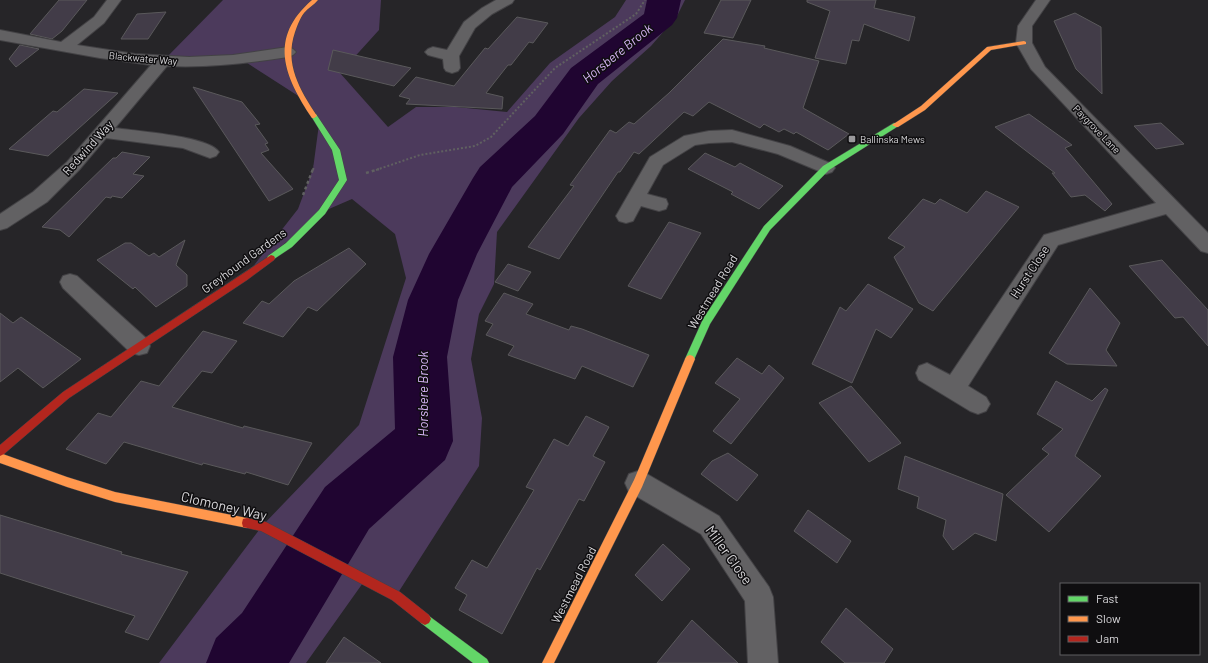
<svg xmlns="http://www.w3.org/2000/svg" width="1208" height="663" font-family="Barlow,sans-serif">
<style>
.green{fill:#4c3a5c}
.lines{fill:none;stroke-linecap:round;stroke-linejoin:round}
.river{fill:#200531;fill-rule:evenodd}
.building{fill:#423c48;stroke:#5a595b}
.street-casing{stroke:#434245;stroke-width:2}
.fast-casing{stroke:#434245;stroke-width:1}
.slow-casing{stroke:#434245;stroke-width:1}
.jam-casing{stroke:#434245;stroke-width:1}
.path-far1{stroke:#606061;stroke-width:2;stroke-dasharray:2 2;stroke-linecap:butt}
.path{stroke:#606061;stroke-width:2.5;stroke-dasharray:3 3;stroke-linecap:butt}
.street{fill:#626163;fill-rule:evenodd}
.fast{fill:#63d668;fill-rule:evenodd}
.slow{fill:#ff974d;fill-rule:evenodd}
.jam{fill:#b3261e;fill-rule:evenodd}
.poi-dot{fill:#9a999c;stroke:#0f0e10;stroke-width:1.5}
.labels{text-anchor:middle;stroke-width:3;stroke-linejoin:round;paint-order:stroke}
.far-street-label{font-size:10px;fill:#d8d7da;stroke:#0f0e10}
.far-poi-label{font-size:10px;fill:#d8d7da;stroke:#0f0e10;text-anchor:start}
.street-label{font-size:12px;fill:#d8d7da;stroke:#0f0e10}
.water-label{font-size:13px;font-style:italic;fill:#d5b3f4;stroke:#0f0e10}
.near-street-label{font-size:14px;fill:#d8d7da;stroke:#0f0e10}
</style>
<rect width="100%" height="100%" fill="#262528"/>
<path class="green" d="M223,0H381L379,30L340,73L388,127L416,107H456L507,112L550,63L615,17L626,0H685L677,16L651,46L612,81L579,118L497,232L494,284L479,314L471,359L482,418L479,466L396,596L365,580L306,663H159L262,526L359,425L406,278L395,234L352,199L322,212L244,278L298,209L313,169L319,124L303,99L241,59L164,60Z"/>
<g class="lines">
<path class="river" d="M647,0H681L677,18L672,25L598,84L563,134L512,187L477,254L458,300L447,357L453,441L445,460L369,529L289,663H206L216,638L242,613L325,487L395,429L393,357L408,300L429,254L473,178L480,167L535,116L571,68L644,14Z"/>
</g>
<g class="building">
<path d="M59,0H87L62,31L52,39L30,34Z"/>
<path d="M721,0H751L733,38L704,33Z"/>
<path d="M807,0H876L874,8L915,17L909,41L864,24L859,41L852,40L846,64L815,58L830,11L807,2Z"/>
<path d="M166,12L148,39H121L137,14Z"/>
<path d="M1075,13L1101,27L1102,94L1076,69L1054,21Z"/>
<path d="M517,17L548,23L533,43L529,42L511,65H508L486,93L503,97L502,109L406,104L410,99L399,96L416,77L454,86L485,48L488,49Z"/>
<path d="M723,39L765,46L764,48L819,61L803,108L849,134L828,150L796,132L794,134L784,129L779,132L764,124L760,128L709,102L693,116L684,112L639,154L634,152L620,172H618L559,259L528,247L574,186L570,185L610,130L616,133L629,122L634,124L669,93Z"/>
<path d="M20,45L39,49L16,67L9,59Z"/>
<path d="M333,50L411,68L394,86L328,70Z"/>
<path d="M193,87L242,102L260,124L255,125L268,143L265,144L269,150L261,153L293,189L269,201Z"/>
<path d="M84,89L118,93L48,156L9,149L53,111L57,112Z"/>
<path d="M1029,114L1072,145L1065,148L1112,204L1105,211L1085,195L1071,197L1052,173H1055L995,127Z"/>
<path d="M1161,123L1184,144L1156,149L1134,126Z"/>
<path d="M122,152L150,157L133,174L144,176L122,198L112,196L111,198L106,197L69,237L60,230L42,227L113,158H116Z"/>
<path d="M705,153L735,167L740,163L783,186L759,209L731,194L733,192L688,169Z"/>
<path d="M986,191L1019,207L933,311L919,303L894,257L905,247L888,238L923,199L935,204L940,199L967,213Z"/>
<path d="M669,222L701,233L661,299L628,286Z"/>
<path d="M185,240L176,265L187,275V286L156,307L135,287L133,289L97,260L125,243H131L149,256L154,253L159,257Z"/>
<path d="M349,248L366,264L317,311L308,307L283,337L243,323L262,301L269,304L294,281Z"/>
<path d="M1162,260L1208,310V346L1183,317L1175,318L1129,266Z"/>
<path d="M508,264L531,272L518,291L495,282Z"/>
<path d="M868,284L913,309L891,338L876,329L852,383L812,364L840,307L846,311Z"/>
<path d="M1090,288L1120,323L1106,350L1117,366L1067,364L1049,353Z"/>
<path d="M504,293L533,304L526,314L569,330L571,326L582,329L649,355L633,387L582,366L575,379L508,355L514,346L486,335L493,324L485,321Z"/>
<path d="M0,313L13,323L21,317L81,359L43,388L18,368L0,382Z"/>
<path d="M203,331L237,341L212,373L202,371L172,407L243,428L244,426L312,443L288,485L246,472L245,474L203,463L202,465L124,442L106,464L66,449L98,413L111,417L141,381L159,386Z"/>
<path d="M737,358L762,374L769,365L784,378L731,444L713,431L740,399L715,383Z"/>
<path d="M1056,381L1092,401L1105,388L1108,390L1075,456L1101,476L1049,532L1006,495L1049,454L1042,449L1063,429L1037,414Z"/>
<path d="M851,386L901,443L869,462L819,403Z"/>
<path d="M586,416L609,427L593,456L605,462L584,501L579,499L540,570L537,568L502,634L459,610L467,595L455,588L472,560L487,568L534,490L526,487L554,439L568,446Z"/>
<path d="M728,453L758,475L737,501L701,474L712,461Z"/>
<path d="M905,456L1003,494L996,541L975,533L953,550L943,536L946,520L917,508L919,497L898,489Z"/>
<path d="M808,510L851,541L837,563L794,531Z"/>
<path d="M0,515L122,552L121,554L188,572L148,640L125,632L135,616L0,573Z"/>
<path d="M663,544L690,569L662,601L635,575Z"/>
<path d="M846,608L893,649L884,663H845L821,642Z"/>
<path d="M692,620L738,663H657Z"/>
<path d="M344,637L381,663H326Z"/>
</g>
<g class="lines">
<g class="street-casing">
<g id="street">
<path d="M107,0H121L104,23L77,45L135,54L189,57L233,55L288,47L293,49L296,52L293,55L288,57C248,63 208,68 167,66L115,128C135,131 209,136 219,152L216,156L210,158L183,148L106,138L79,170L47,202L7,228L0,230V214L33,192L67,162L151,65L100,58L0,40V30L61,42L94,17Z"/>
<path d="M496,0H514L512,3L492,14L475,28L459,56L460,68L458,71L452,73L446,71L444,68L443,59L428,55L425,52L428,49L433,47L447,50L464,22L482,8Z"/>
<path d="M1036,0H1050L1032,26V43L1045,67L1208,233V253L1201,251L1166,214L1058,245L968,386L986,397L990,404L986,411L978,414L970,411L919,380L916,373L919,366L927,363L950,375L1044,235L1156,203L1031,69L1016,43L1018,26Z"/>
<path d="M732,130L790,146L832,164L835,168L832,172L826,174L778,154L732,142L709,143L695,145L663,165L647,194L666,199L668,204L666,209L659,211L641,206L633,221L626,223L619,221L616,216L650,157L684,136L709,131Z"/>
<path d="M70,274L77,276L147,339L150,346L147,353L139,355L131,353L63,288L60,282L63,276Z"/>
<path d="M638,471L647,474L719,516L769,587L773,597L778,663H748L745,601L701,534L629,492L625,483L629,474Z"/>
</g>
</g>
<g class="fast-casing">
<g id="fast">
<path d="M312,114H316L340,150L347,180L325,214L292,247L271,261L268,260L267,258L268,256L286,243L319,210L339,180L332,150L311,116Z"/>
<path d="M894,123H896L900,125L829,170L770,230L710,324L693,362L690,363L687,362L685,359L703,319L764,226L823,166Z"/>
<path d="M425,613L487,659L489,663H473L421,623L419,619L421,615Z"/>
</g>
</g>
<g class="slow-casing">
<g id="slow">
<path d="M312,0H318C314,5 308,8 304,13C300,18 297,26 295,32C284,64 300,90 317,116L314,118H312C284,76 268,38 312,0Z"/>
<path d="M1024,41L1026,42V44L991,50L925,110L898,127H896L892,125L921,106L987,47Z"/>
<path d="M690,355L693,356L695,359L642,487L554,663H542L634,480L685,359L687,356Z"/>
<path d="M0,453L67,477L115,492L247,518L251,519L252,523L251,527L247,528L115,502L67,487L0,463Z"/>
</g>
</g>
<g class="jam-casing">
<g id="jam">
<path d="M271,255L274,256L275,258L274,260L247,280L69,398L4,454L0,456V445L63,392Z"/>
<path d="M247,518L266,522L400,592L429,615L431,619L429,623L425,625L421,623L392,600L261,531L243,527L242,523L243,519Z"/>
</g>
</g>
<g class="path-far1">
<path d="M313,170L314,166"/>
<path d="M376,170L420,155L475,146L491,137L555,68L636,14L645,0"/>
</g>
<g class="path">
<path d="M366,173L379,169"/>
<path d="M303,195L313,169"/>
</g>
<use href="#street" class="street"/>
<use href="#fast" class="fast"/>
<use href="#slow" class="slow"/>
<use href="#jam" class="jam"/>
</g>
<rect class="poi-dot" x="848" y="135" width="8" height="8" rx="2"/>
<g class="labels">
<g class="far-street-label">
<text transform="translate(143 58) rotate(5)" y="4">Blackwater Way</text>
<text transform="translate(1097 129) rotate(46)" y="4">Paygrove Lane</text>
</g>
<g class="far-poi-label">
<text x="860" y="143">Ballinska Mews</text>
</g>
<g class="street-label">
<text transform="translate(88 148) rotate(-48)" y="4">Redwind Way</text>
<text transform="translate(244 261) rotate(-36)" y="4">Greyhound Gardens</text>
<text transform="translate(1030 272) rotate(-57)" y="4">Hurst Close</text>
<text transform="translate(713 292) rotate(-59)" y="4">Westmead Road</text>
<text transform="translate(574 585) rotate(-63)" y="4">Westmead Road</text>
</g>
<g class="water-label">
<text transform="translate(617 53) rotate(-39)" y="5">Horsbere Brook</text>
<text transform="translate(423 394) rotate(-90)" y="5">Horsbere Brook</text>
</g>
<g class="near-street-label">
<text transform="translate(224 506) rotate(13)" y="5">Clomoney Way</text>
<text transform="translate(729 555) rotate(54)" y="5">Miller Close</text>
</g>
</g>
<rect x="1060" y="583" width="140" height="72" fill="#0f0e10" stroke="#5f5e61"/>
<rect x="1068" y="596" width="20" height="6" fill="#63d668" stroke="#5f5e61"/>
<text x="1096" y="603" font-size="12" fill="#d8d7da">Fast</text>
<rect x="1068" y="616" width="20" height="6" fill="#ff974d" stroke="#5f5e61"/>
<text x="1096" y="623" font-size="12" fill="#d8d7da">Slow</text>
<rect x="1068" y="636" width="20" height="6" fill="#b3261e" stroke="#5f5e61"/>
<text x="1096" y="643" font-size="12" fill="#d8d7da">Jam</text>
</svg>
